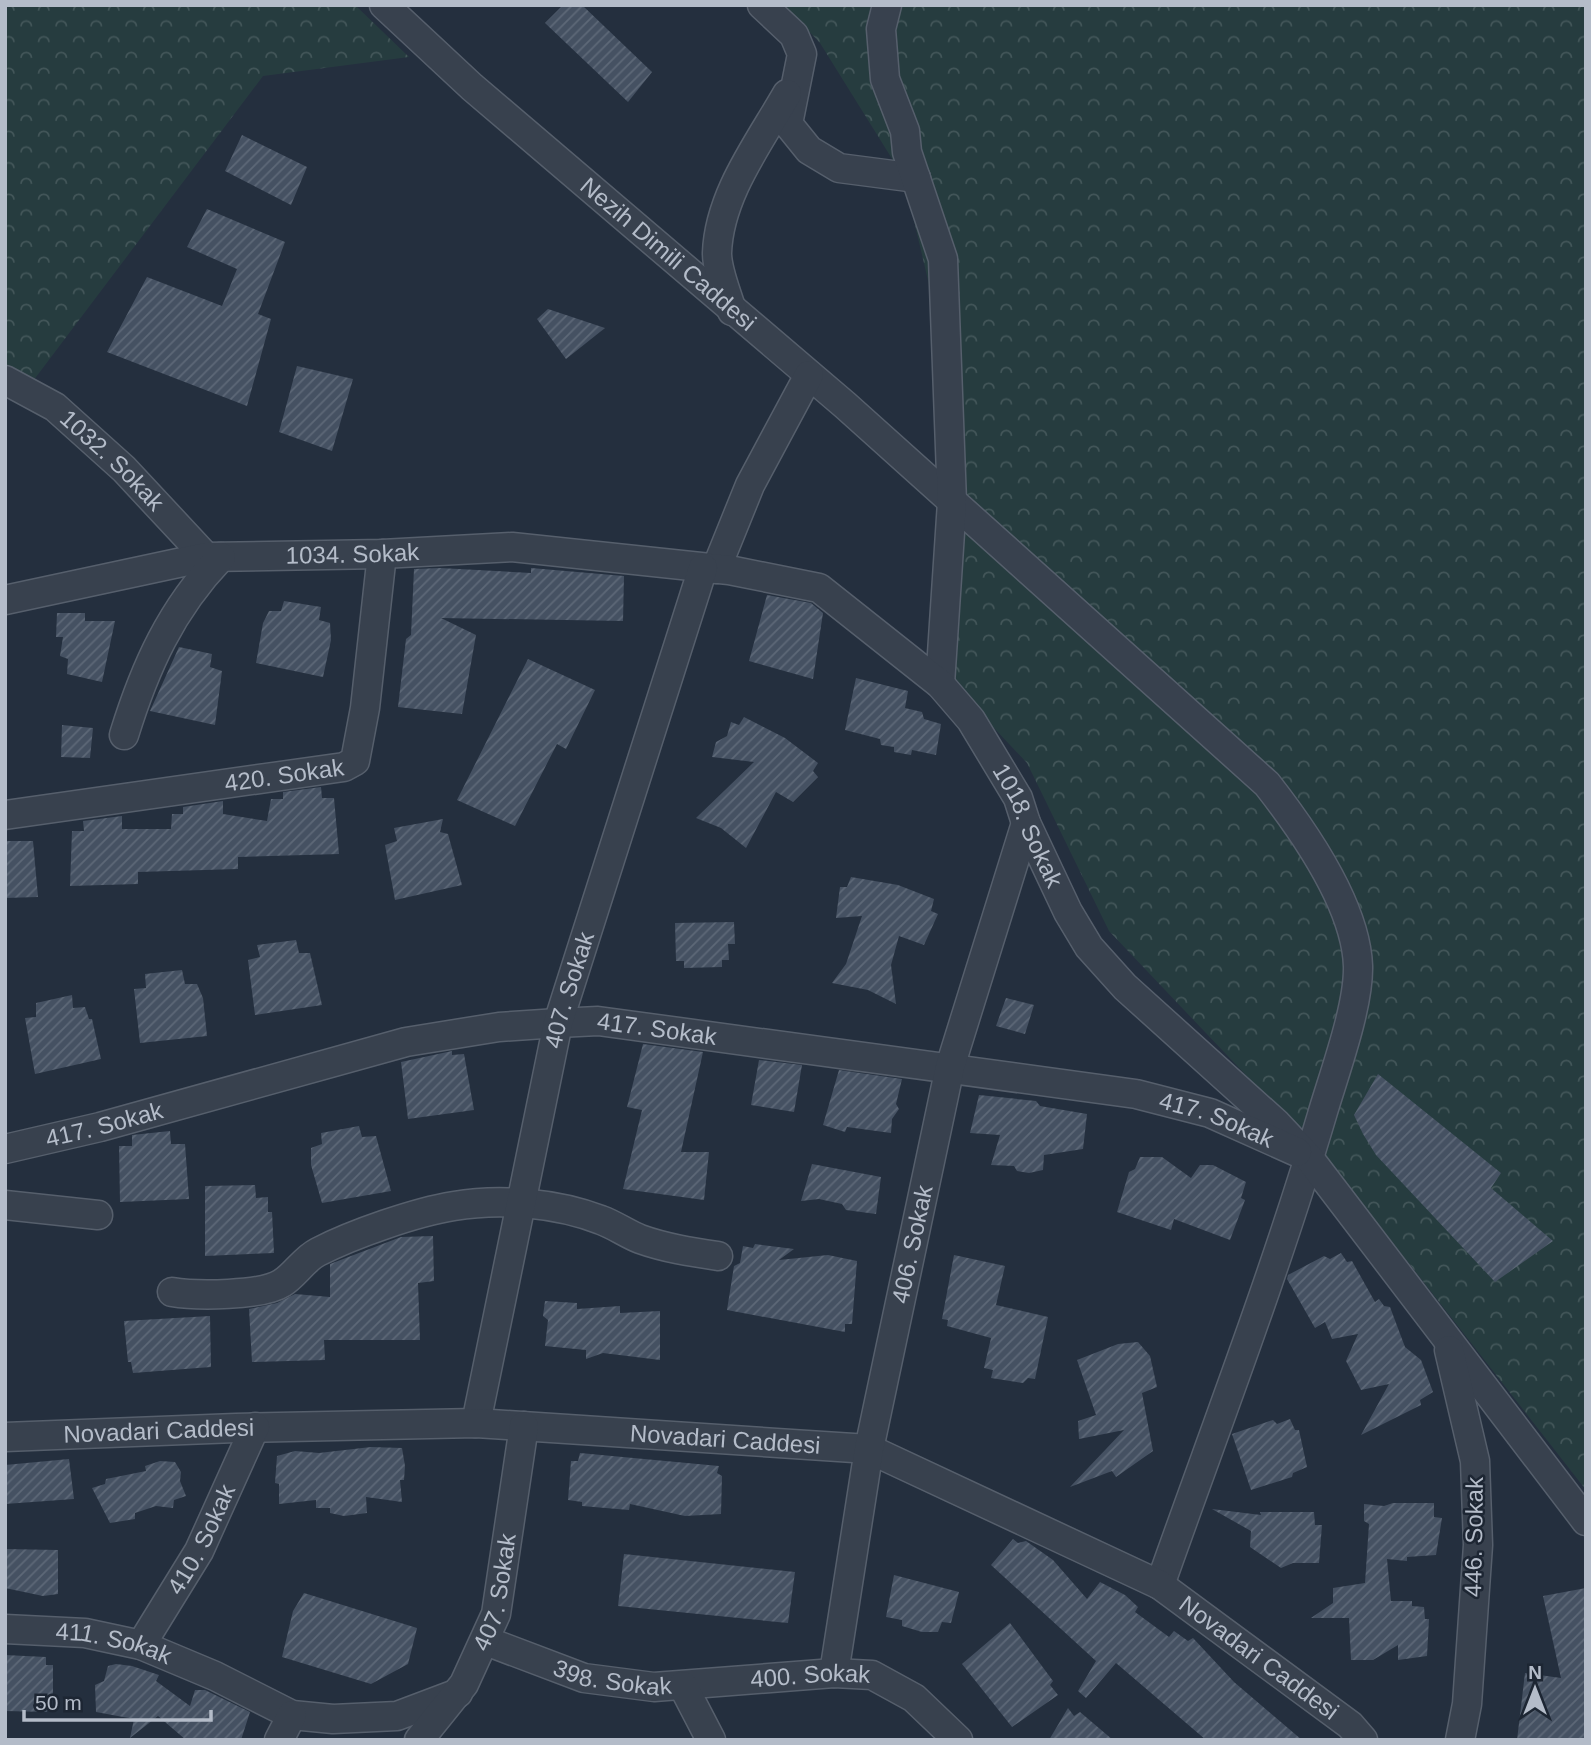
<svg xmlns="http://www.w3.org/2000/svg" width="1591" height="1745" font-family="Arial,sans-serif">
<style>
.forest{fill:url(#forest-crowns)}
.building{fill:url(#building-hatch)}
.lines{fill:none;stroke-linecap:round;stroke-linejoin:round}
.minor-casing{stroke:#565f6c;stroke-width:31}
.minor{stroke:#38414e;stroke-width:28}
.labels{text-anchor:middle;stroke-width:5;stroke-linejoin:round;paint-order:stroke}
.street-label{font-size:24px;fill:#b4bcc9;stroke:#1d2633}
</style>
<defs>
<pattern id="forest-crowns" width="20" height="18" patternUnits="userSpaceOnUse" patternTransform="scale(1.75)"><rect width="20" height="18" fill="#263c3f"/><path d="M2 6a3 3 0 1 1 6 0M12 15a3 3 0 1 1 6 0" fill="none" stroke="#435659"/></pattern>
<pattern id="building-hatch" width="6" height="6" patternUnits="userSpaceOnUse" patternTransform="scale(1.75)"><rect width="6" height="6" fill="#455162"/><path d="M-1 1l2-2M0 6l6-6M5 7l2-2" fill="none" stroke="#5d6877"/></pattern>
</defs>
<rect width="100%" height="100%" fill="#242f3e"/>
<g class="forest">
<path d="M5,5H355L409,57L263,76L27,389L5,369Z"/>
<path d="M784,5H1586V1490L1336,1170L1109,931L1027,763L945,676L934,306L904,178L820,43Z"/>
</g>
<g class="building">
<path d="M563,5H582L652,72L628,102L545,23Z"/>
<path d="M242,135L307,167L291,205L225,171Z"/>
<path d="M207,209L285,242L258,314L271,319L247,406L107,352L147,277L222,306L237,269L187,247Z"/>
<path d="M548,309L605,328L566,359L537,319Z"/>
<path d="M297,366L353,379L332,451L279,432Z"/>
<path d="M440,568L531,573V568L624,576L623,621L441,618L476,635L462,714L398,707L406,639L411,635L414,569Z"/>
<path d="M767,595L811,603L823,613L813,679L749,661Z"/>
<path d="M284,601L321,607L319,620L330,623L331,640L323,677L256,663L263,623L269,611H281Z"/>
<path d="M57,613H85V621H115L102,682L67,674L68,659L60,656L63,637H56Z"/>
<path d="M179,647L212,654L210,667L222,671L215,725L150,711Z"/>
<path d="M528,659L595,690L566,749L557,744L515,826L457,800Z"/>
<path d="M856,678L908,691L905,708L922,712L924,719L941,724L936,755L912,750L911,755L894,752V747L881,745L880,739L845,730Z"/>
<path d="M744,717L785,738L818,763L813,771L818,777L793,802L776,792L746,848L721,828L696,818L754,762L712,757L716,742L727,736L731,722L739,725Z"/>
<path d="M62,725L93,728L90,758L61,757Z"/>
<path d="M321,787L322,798H334L339,854L238,857V869L138,872V884L70,886L72,831H84L83,821L122,816V829H171L172,814H183V807L223,801V814L267,821L271,799H283V792Z"/>
<path d="M443,819L440,832L448,834L462,885L395,900L385,845L397,841L394,828Z"/>
<path d="M5,841H33L38,897L5,898Z"/>
<path d="M851,877L898,885L934,899L931,911L938,914L924,945L899,936L891,965L896,1004L868,990L832,983L846,964L862,916L836,918L840,887H847Z"/>
<path d="M734,922L735,944H728L729,960H722V967L684,968V961H676L675,923Z"/>
<path d="M296,940L299,953H310L322,1005L255,1015L248,960L260,957L257,945Z"/>
<path d="M182,970L185,984H197L203,998L207,1036L140,1043L134,989L146,988L145,974Z"/>
<path d="M72,995L73,1008L85,1007L89,1019H92L101,1059L35,1074L25,1018L36,1017V1003Z"/>
<path d="M1006,998L1034,1005L1025,1034L996,1026Z"/>
<path d="M643,1044L703,1052L681,1152H709L704,1200L623,1189L642,1110L627,1107Z"/>
<path d="M452,1051V1055L464,1054L474,1110L408,1119L401,1062Z"/>
<path d="M759,1060L802,1065L794,1112L751,1105Z"/>
<path d="M839,1070L902,1079L896,1104L899,1109L892,1119L891,1133L847,1127L845,1132L823,1125Z"/>
<path d="M1378,1074L1501,1173L1491,1188L1553,1241L1495,1282L1376,1155L1363,1134L1354,1115Z"/>
<path d="M979,1095L1036,1101L1040,1106L1087,1114L1083,1149L1044,1155L1043,1170L1029,1173L1017,1171L1014,1166L991,1165L1000,1135L970,1133Z"/>
<path d="M359,1126L362,1137L376,1136L391,1191L322,1203L311,1165V1148L322,1144L321,1133Z"/>
<path d="M170,1131L171,1144H185L189,1199L120,1202L119,1146H132V1135Z"/>
<path d="M1140,1157H1162L1191,1178L1200,1165H1213L1246,1182L1241,1198L1245,1200L1230,1240L1174,1219L1171,1230L1117,1212L1129,1172L1135,1169Z"/>
<path d="M812,1164L881,1177L876,1214L846,1210L842,1204L819,1199L801,1201Z"/>
<path d="M255,1185L256,1198L268,1197V1212H272L274,1253L205,1256V1186Z"/>
<path d="M433,1236L434,1281L418,1283L420,1340H324L325,1360L252,1362L249,1309L277,1303L295,1294L330,1297V1264L401,1237Z"/>
<path d="M755,1244L794,1249L779,1260L828,1255L857,1261L852,1324H845V1332L727,1310L734,1266L740,1263L743,1246L753,1248Z"/>
<path d="M1341,1253L1347,1262L1352,1261L1375,1302L1379,1299L1384,1306L1390,1307L1405,1347L1421,1360L1433,1392L1420,1400L1421,1405L1361,1435L1389,1384L1361,1390L1346,1361L1358,1334L1332,1339L1325,1322L1315,1328L1287,1279L1288,1275L1324,1256L1330,1259Z"/>
<path d="M954,1255L1005,1266L996,1305L1048,1317L1035,1379L1028,1378L1023,1383L991,1378L993,1370L984,1368L991,1338L947,1326L948,1320L942,1319Z"/>
<path d="M545,1301L577,1303V1309L620,1306V1313L660,1311V1360L603,1353L586,1359V1350L545,1346L548,1320L543,1316Z"/>
<path d="M210,1316L211,1367L133,1373L131,1362H128L124,1321Z"/>
<path d="M1138,1342L1150,1356L1157,1387L1142,1393L1153,1451L1116,1477L1112,1471L1070,1487L1124,1430L1079,1439L1078,1421L1096,1415L1077,1360L1118,1344Z"/>
<path d="M1290,1419L1295,1430H1299L1307,1467L1293,1473L1292,1477L1251,1490L1232,1434L1273,1420L1277,1424Z"/>
<path d="M371,1447L402,1448L405,1466L404,1480H400L402,1502L366,1497L367,1513L344,1516L330,1513V1508H316V1500L279,1504V1484L275,1483L277,1456L295,1451L319,1453Z"/>
<path d="M580,1453L719,1466L717,1473L722,1476L721,1514L685,1516L630,1504L629,1510L582,1506V1502L568,1500L571,1461H578Z"/>
<path d="M69,1459L74,1499L5,1504V1465Z"/>
<path d="M160,1461L175,1462L181,1472L180,1481L186,1496L174,1500L173,1508L156,1506L135,1513V1519L110,1523L92,1488L105,1484L106,1479L146,1471L145,1466Z"/>
<path d="M1393,1503H1434V1517L1442,1518L1436,1555L1407,1557V1561L1387,1559L1391,1601H1412V1606L1424,1607L1425,1619H1429L1427,1656L1398,1660V1645L1373,1660H1351L1349,1618H1311L1333,1603V1588L1365,1583L1369,1524L1364,1521V1504L1384,1506Z"/>
<path d="M1212,1509L1261,1515L1260,1512H1314L1315,1525H1322L1319,1563H1293L1281,1568L1250,1547L1251,1531Z"/>
<path d="M1013,1539L1018,1543L1026,1541L1053,1560L1087,1599L1100,1582L1125,1595L1138,1607L1135,1612L1169,1637L1174,1631L1188,1641L1193,1638L1234,1682L1302,1740H1206L1116,1663L1086,1698L1078,1691L1096,1661L991,1565Z"/>
<path d="M5,1549L58,1550V1594L43,1596L5,1588Z"/>
<path d="M624,1554L795,1572L788,1623L618,1606Z"/>
<path d="M894,1575L959,1592L951,1623L942,1622L938,1632H922L902,1626V1620L886,1617Z"/>
<path d="M1586,1588V1740H1517L1525,1673L1561,1678L1543,1596Z"/>
<path d="M304,1593L417,1628L408,1664L371,1684L282,1657L293,1611Z"/>
<path d="M1010,1623L1053,1681L1050,1685L1058,1695L1012,1727L962,1664Z"/>
<path d="M5,1655L46,1657V1665H53V1693L47,1712L5,1711Z"/>
<path d="M116,1664L132,1666L159,1675L156,1681L190,1706L195,1690H205L250,1712L241,1740H186L158,1716L130,1738L134,1719L96,1712L95,1685L104,1681L108,1666Z"/>
<path d="M1068,1708L1074,1716L1080,1712L1113,1740H1049Z"/>
</g>
<g class="lines">
<g class="minor-casing">
<g id="minor">
<path id="s1" d="M384,5L472,87L845,405L1267,784C1303,830 1356,906 1358,966C1359,1007 1334,1074 1322,1115C1275,1274 1215,1429 1160,1585"/>
<path d="M762,5L794,35L802,54L788,124L809,150L839,168L916,178"/>
<path d="M887,5L881,29L885,79L905,131L907,152L943,259L952,502L940,684"/>
<path d="M732,311C727,293 717,271 717,253C719,195 759,143 787,94"/>
<path id="s2" d="M5,380L55,407L124,469L206,557"/>
<path d="M716,569L750,485L809,375"/>
<path id="s3" d="M5,600L206,557L382,554L512,547L729,570L819,588L940,684L971,720L1018,798L1026,823L1068,912L1089,947L1125,987L1277,1124L1309,1158L1586,1521"/>
<path d="M124,735C145,667 171,609 221,557"/>
<path id="s4" d="M5,815L344,767L355,761L365,708L382,554"/>
<path id="s5" d="M5,1149L100,1127L406,1042L499,1027L558,1023L598,1021L1136,1094L1210,1113L1297,1152"/>
<path d="M5,1205L98,1215"/>
<path d="M172,1292C196,1296 262,1296 282,1283C295,1275 304,1259 318,1252C353,1234 416,1212 454,1206C501,1198 557,1203 601,1220C615,1225 627,1234 640,1239C665,1248 691,1252 718,1256"/>
<path d="M1449,1350L1475,1461L1478,1545L1467,1704L1460,1740"/>
<path id="s6" d="M476,1423L558,1023L703,568"/>
<path id="s7" d="M5,1437L236,1428L476,1423L869,1449L1160,1585L1350,1725L1363,1740"/>
<path id="s8" d="M5,1629L85,1633L141,1645L215,1676L292,1715L333,1719L397,1716L458,1693"/>
<path id="s9" d="M486,1641L584,1678L654,1687L834,1673L872,1675L914,1698L958,1740"/>
<path id="s10" d="M141,1645L199,1551L255,1427"/>
<path id="s11" d="M834,1673L869,1449L950,1067L1026,823"/>
<path d="M683,1686L711,1740"/>
<path d="M279,1740L292,1715"/>
<path id="s12" d="M419,1740L464,1684L496,1614L524,1426"/>
</g>
</g>
<use href="#minor" class="minor"/>
</g>
<g class="labels">
<g class="street-label">
<text dy="8" stroke="none"><textPath href="#s1" startOffset="378">Nezih Dimili Caddesi</textPath></text>
<text dy="8" stroke="none"><textPath href="#s2" startOffset="135">1032. Sokak</textPath></text>
<text dy="8" stroke="none"><textPath href="#s3" startOffset="352">1034. Sokak</textPath></text>
<text dy="8" stroke="none"><textPath href="#s4" startOffset="282">420. Sokak</textPath></text>
<text dy="8" stroke="none"><textPath href="#s3" startOffset="1144">1018. Sokak</textPath></text>
<text dy="8" stroke="none"><textPath href="#s6" startOffset="443">407. Sokak</textPath></text>
<text dy="8" stroke="none"><textPath href="#s5" startOffset="668">417. Sokak</textPath></text>
<text dy="8" stroke="none"><textPath href="#s5" startOffset="1236">417. Sokak</textPath></text>
<text dy="8" stroke="none"><textPath href="#s5" startOffset="102">417. Sokak</textPath></text>
<text dy="8" stroke="none"><textPath href="#s11" startOffset="436">406. Sokak</textPath></text>
<text dy="8" stroke="none"><textPath href="#s7" startOffset="154">Novadari Caddesi</textPath></text>
<text dy="8" stroke="none"><textPath href="#s7" startOffset="721">Novadari Caddesi</textPath></text>
<text transform="translate(1474 1537) rotate(-89)" y="8">446. Sokak</text>
<text dy="8" stroke="none"><textPath href="#s10" startOffset="122">410. Sokak</textPath></text>
<text dy="8" stroke="none"><textPath href="#s12" startOffset="170">407. Sokak</textPath></text>
<text dy="8" stroke="none"><textPath href="#s8" startOffset="110">411. Sokak</textPath></text>
<text dy="8" stroke="none"><textPath href="#s7" startOffset="1309">Novadari Caddesi</textPath></text>
<text dy="8" stroke="none"><textPath href="#s9" startOffset="133">398. Sokak</textPath></text>
<text dy="8" stroke="none"><textPath href="#s9" startOffset="332">400. Sokak</textPath></text>
</g>
</g>
<rect width="1591" height="1745" fill="none" stroke="#b4bcc9" stroke-width="14"/>
<g transform="translate(1535 1689)" stroke="#1d2633" stroke-width="5" paint-order="stroke">
<path d="M0-5L12 26L0 18L-12 26Z" fill="#b4bcc9"/>
<text y="-10" font-size="19" font-weight="bold" text-anchor="middle" fill="#b4bcc9">N</text>
</g>
<path d="M24 1710v10h187v-10" fill="none" stroke="#b4bcc9" stroke-width="3.5"/>
<text x="35" y="1710" font-size="21" fill="#b4bcc9" stroke="#1d2633" stroke-width="5" paint-order="stroke">50 m</text>
</svg>
